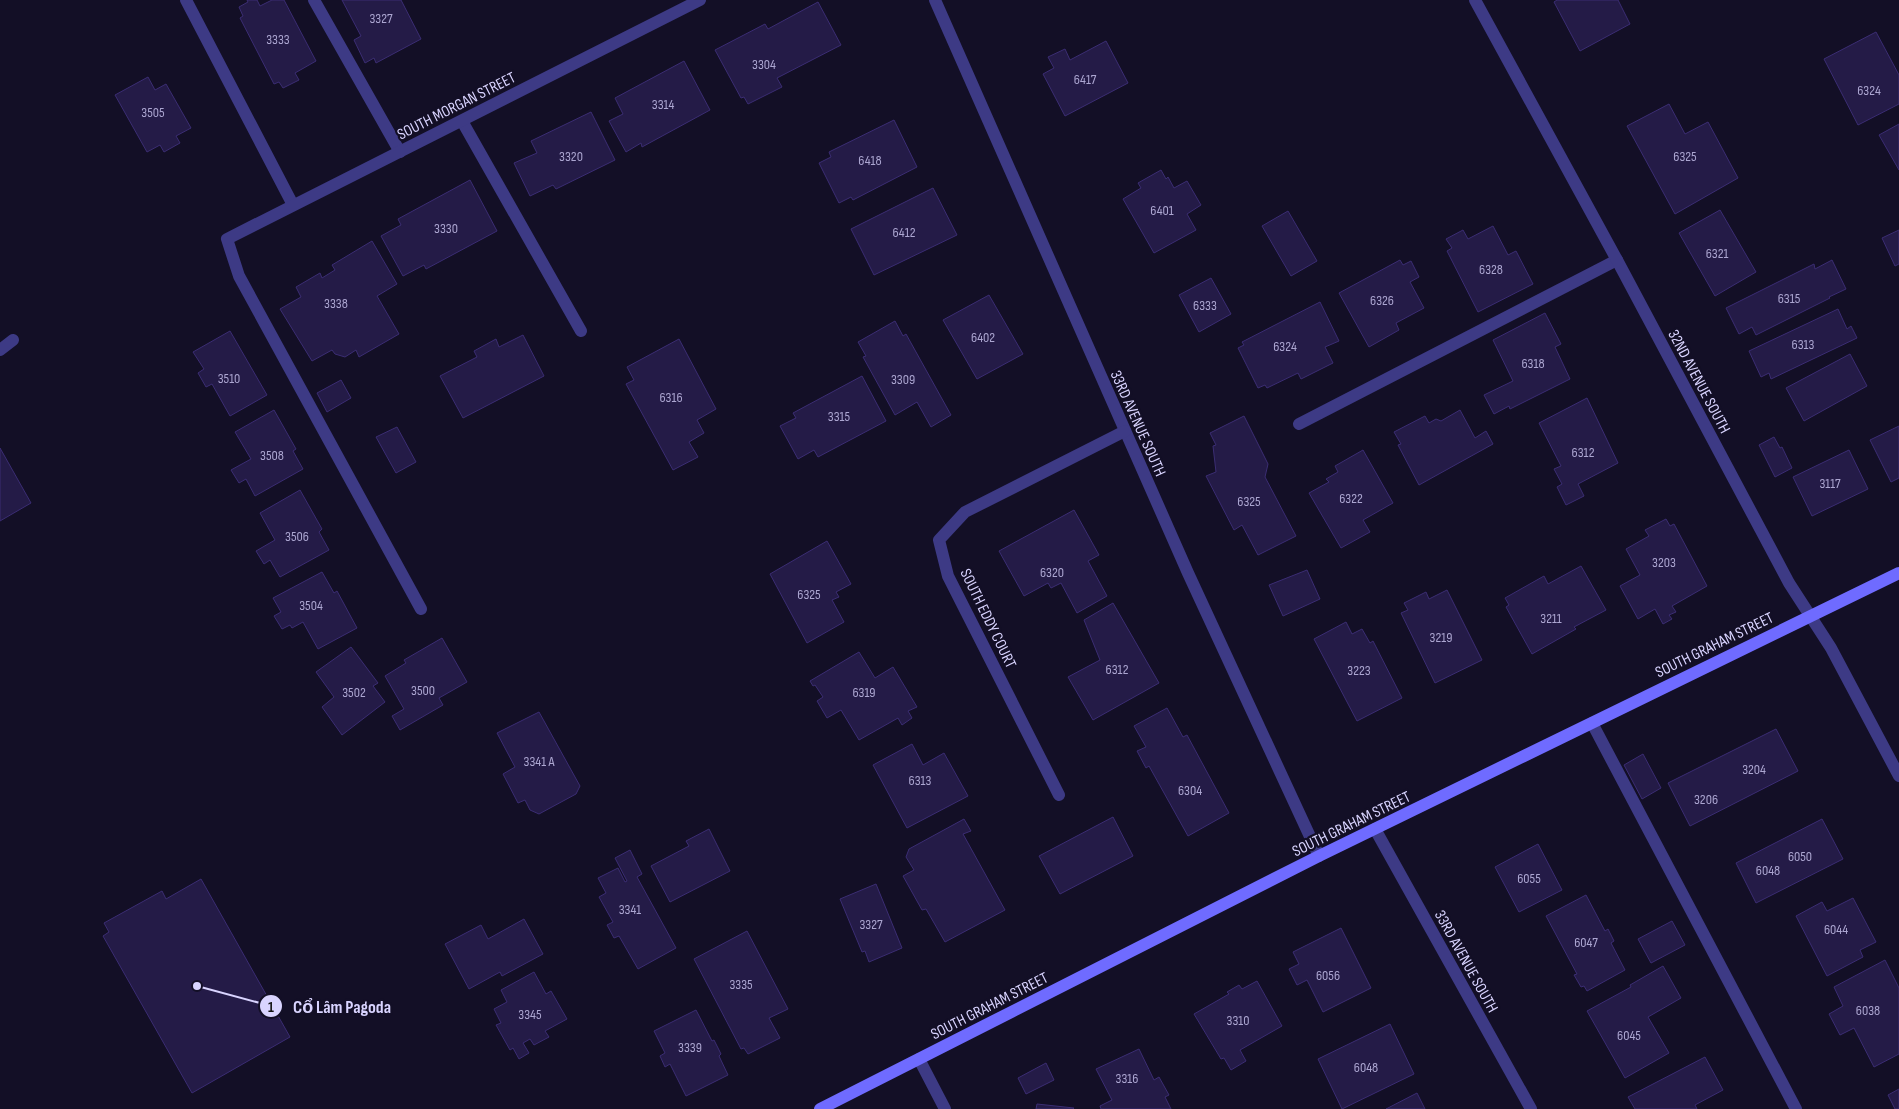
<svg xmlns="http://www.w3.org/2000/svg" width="1899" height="1109" font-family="'Sofia Sans Condensed',sans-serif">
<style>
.building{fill:#241b47;stroke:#3b2d73}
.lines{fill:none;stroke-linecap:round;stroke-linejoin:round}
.lane{stroke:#3d3a85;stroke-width:12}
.street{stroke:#3d3a85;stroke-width:12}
.secondary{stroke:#6f6bff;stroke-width:12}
.labels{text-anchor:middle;stroke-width:4.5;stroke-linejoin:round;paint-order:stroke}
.number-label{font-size:14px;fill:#aca6d1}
.street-label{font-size:16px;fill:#d9d4ff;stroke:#130f26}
.leader{fill:none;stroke:#d9d4ff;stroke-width:2}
.callout-dot{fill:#d9d4ff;stroke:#130f26;stroke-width:2}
.mark-label{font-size:15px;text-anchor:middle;font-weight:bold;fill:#111}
.callout-label{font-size:18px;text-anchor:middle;font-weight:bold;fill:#d9d4ff;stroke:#130f26;stroke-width:4.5;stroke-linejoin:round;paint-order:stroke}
</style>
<rect width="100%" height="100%" fill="#130f26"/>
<g class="building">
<path d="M247,0H257L260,6L272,0H284L316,61L295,73L299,80L283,88L279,82L274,84L240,18L243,16L239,7L248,2Z"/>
<path d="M342,0H401L421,39L376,63L374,58L365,63L354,40L361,36Z"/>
<path d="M1557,0H1618L1630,24L1580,51L1554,2Z"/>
<path d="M818,2L841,45L777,78L782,87L748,104L744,97L741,98L715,50L765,24L768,29Z"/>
<path d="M1876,32L1899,75V104L1858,125L1824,59Z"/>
<path d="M1106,41L1128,83L1065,116L1043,74L1054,68L1048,57L1065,49L1070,60Z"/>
<path d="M684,61L710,110L642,147L641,143L626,152L609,121L623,114L615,98Z"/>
<path d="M148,77L155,90L166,84L191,128L176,136L180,143L164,152L160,145L147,152L115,95Z"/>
<path d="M1669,104L1685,134L1708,122L1738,178L1675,214L1627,126Z"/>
<path d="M591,112L615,160L556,189L553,185L530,196L514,163L537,153L531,141Z"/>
<path d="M894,120L917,167L853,200L851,197L839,203L819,163L831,157L829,152Z"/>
<path d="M1899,124V170L1879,135Z"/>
<path d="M1161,170L1166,179L1168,177L1174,188L1187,181L1201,205L1187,214L1196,230L1154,253L1123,199L1141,188L1138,183Z"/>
<path d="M470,180L497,231L426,269L424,265L403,276L381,236L401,225L398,219Z"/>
<path d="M933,188L957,235L874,275L851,229Z"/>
<path d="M1720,210L1756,272L1715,296L1679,233Z"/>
<path d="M1288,211L1317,261L1291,276L1262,226Z"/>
<path d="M1493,226L1508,255L1516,251L1533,284L1478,312L1447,251L1452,248L1446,239L1463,230L1468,239Z"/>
<path d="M1899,230V264L1895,266L1882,238Z"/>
<path d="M372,241L397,284L377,296L399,334L359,357L356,350L345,357L335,354L332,350L312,361L280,309L301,297L296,287L320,273L322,278L335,270L332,265Z"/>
<path d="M1400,260L1403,265L1411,261L1419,277L1410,282L1424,308L1396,323L1399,330L1369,347L1339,293Z"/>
<path d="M1832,260L1846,289L1829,297L1830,298L1756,335L1752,327L1739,334L1726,308L1814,264L1815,269Z"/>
<path d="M1211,278L1231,314L1199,332L1179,295Z"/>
<path d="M989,295L1023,354L977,379L943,320Z"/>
<path d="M1320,302L1339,341L1325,347L1333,363L1301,379L1298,373L1267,388L1265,385L1258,388L1238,348L1244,345L1242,342Z"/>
<path d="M1838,309L1847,329L1851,326L1857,338L1771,379L1769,373L1761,377L1749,351Z"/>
<path d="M1545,313L1561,344L1555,347L1570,379L1510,409L1509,406L1494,414L1484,395L1513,381L1493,340Z"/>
<path d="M895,321L903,336L906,334L951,415L931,427L917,402L895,415L863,357L866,356L858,342Z"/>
<path d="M230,331L267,395L230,416L212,384L206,387L198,373L204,369L193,352Z"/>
<path d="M523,335L544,376L463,418L440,376L477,357L474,351L496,339L499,347Z"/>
<path d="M679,339L716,409L697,420L704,433L689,442L698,457L673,470L626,384L634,380L627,367Z"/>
<path d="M1850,354L1867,386L1804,421L1786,388Z"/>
<path d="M862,376L886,421L818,457L814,450L798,459L780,426L796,418L793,413Z"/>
<path d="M341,380L351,398L327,412L317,393Z"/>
<path d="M1587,398L1618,463L1578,484L1584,496L1566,505L1557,487L1562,484L1554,469L1561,466L1539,423Z"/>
<path d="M274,410L296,449L293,451L303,469L255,496L246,479L239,483L231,470L251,459L235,432Z"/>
<path d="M1460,410L1475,438L1486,431L1493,444L1419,485L1398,445L1401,444L1394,432L1425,416L1429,423L1436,419L1441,421Z"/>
<path d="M1244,416L1268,464L1265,477L1296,536L1258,555L1242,525L1234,530L1206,476L1216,472L1213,446L1216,445L1210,433Z"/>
<path d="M1899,426V478L1891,482L1870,440Z"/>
<path d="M397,427L416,462L396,473L376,437Z"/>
<path d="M1774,437L1780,448L1782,447L1792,468L1775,477L1759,445Z"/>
<path d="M0,448L31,503L0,521Z"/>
<path d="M1363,450L1393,503L1363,520L1370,532L1341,548L1309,493L1329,482L1326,479L1338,472L1335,466Z"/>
<path d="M1849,450L1868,489L1812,516L1793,477Z"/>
<path d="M300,490L322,529L319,532L329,550L280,577L270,560L264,564L256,551L275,540L260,513Z"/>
<path d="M1074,510L1099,555L1088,561L1107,596L1077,613L1061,583L1051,588L1048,583L1024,596L999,551Z"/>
<path d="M1666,519L1670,526L1674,524L1707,586L1672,606L1676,612L1669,615L1672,619L1663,624L1655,609L1638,619L1620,586L1640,575L1626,549L1649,536L1645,530Z"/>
<path d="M827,541L851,584L836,592L839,597L832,600L844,622L807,643L770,574Z"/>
<path d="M1581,566L1606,610L1574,627L1576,629L1532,654L1506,607L1509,605L1505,598L1544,576L1548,584Z"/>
<path d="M1307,570L1320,599L1283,616L1269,585Z"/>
<path d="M322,572L334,593L337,591L357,628L318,649L303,622L292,628L290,625L282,629L274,616L281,612L273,598Z"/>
<path d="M1447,590L1482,660L1435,683L1401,613L1408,610L1404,603L1426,592L1429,599Z"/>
<path d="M1113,603L1159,683L1093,720L1068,677L1100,660L1084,620Z"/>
<path d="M1346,622L1352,634L1362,629L1370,643L1373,641L1402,698L1357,721L1314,639Z"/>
<path d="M442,638L467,682L439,698L443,705L400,730L392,716L404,709L385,676L406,663L404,660Z"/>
<path d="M351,647L378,683L373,686L385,702L342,735L322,707L334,697L316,672Z"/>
<path d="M859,652L875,678L893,667L917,707L908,711L912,718L902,725L898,718L859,740L841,710L827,718L817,701L823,697L815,685L813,686L810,681Z"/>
<path d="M1167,708L1183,737L1187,735L1229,813L1188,836L1149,766L1146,768L1137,751L1146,747L1134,726Z"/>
<path d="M539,712L580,786L576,794L539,814L530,810L525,800L518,803L503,774L515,767L497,733Z"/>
<path d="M1776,729L1798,771L1690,826L1668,783Z"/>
<path d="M912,744L923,765L944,753L968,796L907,828L873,765Z"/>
<path d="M1643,754L1661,788L1642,799L1624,765Z"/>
<path d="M1113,817L1133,856L1060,894L1039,856Z"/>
<path d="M964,819L971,831L963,834L1005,910L945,942L926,909L922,910L903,876L914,870L906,857L909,849Z"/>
<path d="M1822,819L1843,859L1756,903L1736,863Z"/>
<path d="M709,829L730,871L670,902L651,866L689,846L686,841Z"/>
<path d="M1538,844L1562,890L1519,912L1495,867Z"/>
<path d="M630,850L642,874L637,877L676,948L638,969L619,936L614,938L607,925L613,922L599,897L606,893L598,878L618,868L625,882L627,881L615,858Z"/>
<path d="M201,879L290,1037L192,1093L103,936L109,932L104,923L162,891L166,899Z"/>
<path d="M876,884L902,948L869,962L865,951L862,952L840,899Z"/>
<path d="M1586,895L1605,931L1608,929L1614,941L1611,943L1625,970L1587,991L1584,986L1581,987L1574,975L1577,974L1546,916Z"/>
<path d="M1853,898L1876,942L1860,950L1863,957L1827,976L1796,916L1822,902L1827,911Z"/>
<path d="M524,919L543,954L502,976L500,972L469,989L445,944L481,925L488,939Z"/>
<path d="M1672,921L1685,945L1651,963L1638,939Z"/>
<path d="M1341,928L1371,988L1323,1012L1307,980L1297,985L1289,969L1299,964L1293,952Z"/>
<path d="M747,931L788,1009L769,1018L780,1038L748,1054L744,1048L741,1049L694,959Z"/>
<path d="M1885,960L1899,988V1054L1874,1067L1854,1028L1840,1035L1829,1014L1843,1006L1834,987Z"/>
<path d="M1663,966L1681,998L1648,1017L1669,1053L1625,1078L1587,1011L1631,987L1630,985Z"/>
<path d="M534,972L546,994L551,991L567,1019L545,1031L549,1037L534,1045L530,1039L523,1043L529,1053L519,1059L513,1048L510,1050L496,1025L501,1023L494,1009L507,1002L501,990Z"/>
<path d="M1257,981L1282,1026L1240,1050L1246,1061L1231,1070L1224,1058L1221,1059L1194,1014L1229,994L1227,992L1239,985L1242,989Z"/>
<path d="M696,1010L712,1041L714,1040L721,1054L719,1056L728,1075L686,1096L670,1064L665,1067L660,1056L665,1053L654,1031Z"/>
<path d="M1390,1024L1414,1074L1342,1109L1318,1059Z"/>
<path d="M1139,1049L1154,1080L1159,1077L1169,1095L1165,1097L1171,1109H1101L1100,1106L1112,1100L1096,1069Z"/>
<path d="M1705,1057L1723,1090L1695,1105L1697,1109H1635L1628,1097Z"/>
<path d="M1046,1063L1054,1080L1026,1094L1018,1078Z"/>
<path d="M1899,1089V1109H1895L1888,1095Z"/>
<path d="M1417,1093L1425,1109H1386Z"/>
<path d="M1037,1104L1074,1108L1073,1109H1036Z"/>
</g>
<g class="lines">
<g class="lane">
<path d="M186,0L293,205"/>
<path d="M314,0L400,152"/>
<path d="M462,121L581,331"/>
<path d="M1299,424L1617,260"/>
<path d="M1592,723L1796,1109"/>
<path d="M919,1059L945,1109"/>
</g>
<g class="street">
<path d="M935,0L1188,573L1319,856"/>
<path d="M1475,0L1617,260L1789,583L1831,648L1899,776"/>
<path d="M0,350L13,340"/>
<path d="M421,609L239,276L227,239L700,0"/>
<path d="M1059,795L948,576L939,540L965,512L1125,431"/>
<path d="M1375,829L1531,1109"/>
</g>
<path class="secondary" d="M820,1109L1319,856L1899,573"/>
</g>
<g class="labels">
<g class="number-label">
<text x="381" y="23">3327</text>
<text x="278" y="44">3333</text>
<text x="764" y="69">3304</text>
<text x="1085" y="84">6417</text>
<text x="1869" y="95">6324</text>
<text x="663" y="109">3314</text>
<text x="153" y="117">3505</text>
<text x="571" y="161">3320</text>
<text x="1685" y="161">6325</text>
<text x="870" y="165">6418</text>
<text x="1162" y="215">6401</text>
<text x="446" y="233">3330</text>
<text x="904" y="237">6412</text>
<text x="1717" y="258">6321</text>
<text x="1491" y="274">6328</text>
<text x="1789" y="303">6315</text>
<text x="1382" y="305">6326</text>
<text x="336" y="308">3338</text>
<text x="1205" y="310">6333</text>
<text x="983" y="342">6402</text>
<text x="1803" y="349">6313</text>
<text x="1285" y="351">6324</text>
<text x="1533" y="368">6318</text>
<text x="229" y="383">3510</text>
<text x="903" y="384">3309</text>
<text x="671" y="402">6316</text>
<text x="839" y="421">3315</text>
<text x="1583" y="457">6312</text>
<text x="272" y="460">3508</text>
<text x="1830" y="488">3117</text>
<text x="1351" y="503">6322</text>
<text x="1249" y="506">6325</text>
<text x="297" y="541">3506</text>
<text x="1664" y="567">3203</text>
<text x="1052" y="577">6320</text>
<text x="809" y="599">6325</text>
<text x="311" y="610">3504</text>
<text x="1551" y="623">3211</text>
<text x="1441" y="642">3219</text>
<text x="1117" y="674">6312</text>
<text x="1359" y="675">3223</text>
<text x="423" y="695">3500</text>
<text x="354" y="697">3502</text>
<text x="864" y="697">6319</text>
<text x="539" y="766">3341 A</text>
<text x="1754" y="774">3204</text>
<text x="920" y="785">6313</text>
<text x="1190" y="795">6304</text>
<text x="1706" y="804">3206</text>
<text x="1800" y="861">6050</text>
<text x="1768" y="875">6048</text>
<text x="1529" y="883">6055</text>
<text x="630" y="914">3341</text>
<text x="871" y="929">3327</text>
<text x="1836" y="934">6044</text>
<text x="1586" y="947">6047</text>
<text x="1328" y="980">6056</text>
<text x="741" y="989">3335</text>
<text x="1868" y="1015">6038</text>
<text x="530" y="1019">3345</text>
<text x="1238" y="1025">3310</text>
<text x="1629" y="1040">6045</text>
<text x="690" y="1052">3339</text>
<text x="1366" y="1072">6048</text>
<text x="1127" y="1083">3316</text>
</g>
<g class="street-label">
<text transform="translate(456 105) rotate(-27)" y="6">SOUTH MORGAN STREET</text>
<text transform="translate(1700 381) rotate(62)" y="6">32ND AVENUE SOUTH</text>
<text transform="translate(1139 423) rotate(66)" y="6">33RD AVENUE SOUTH</text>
<text transform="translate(989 618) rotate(64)" y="6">SOUTH EDDY COURT</text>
<text transform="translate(1714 644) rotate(-26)" y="6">SOUTH GRAHAM STREET</text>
<text transform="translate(1351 823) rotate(-26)" y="6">SOUTH GRAHAM STREET</text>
<text transform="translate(1467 961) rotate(61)" y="6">33RD AVENUE SOUTH</text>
<text transform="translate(989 1005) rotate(-27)" y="6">SOUTH GRAHAM STREET</text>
</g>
</g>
<path class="leader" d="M197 986L271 1006"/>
<g class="callout-dot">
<circle cx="197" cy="986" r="5"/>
<circle cx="271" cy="1006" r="12"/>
</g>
<g class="mark-label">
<text x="271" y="1012">1</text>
</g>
<g class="callout-label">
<text x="342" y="1013">Cổ Lâm Pagoda</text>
</g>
</svg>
